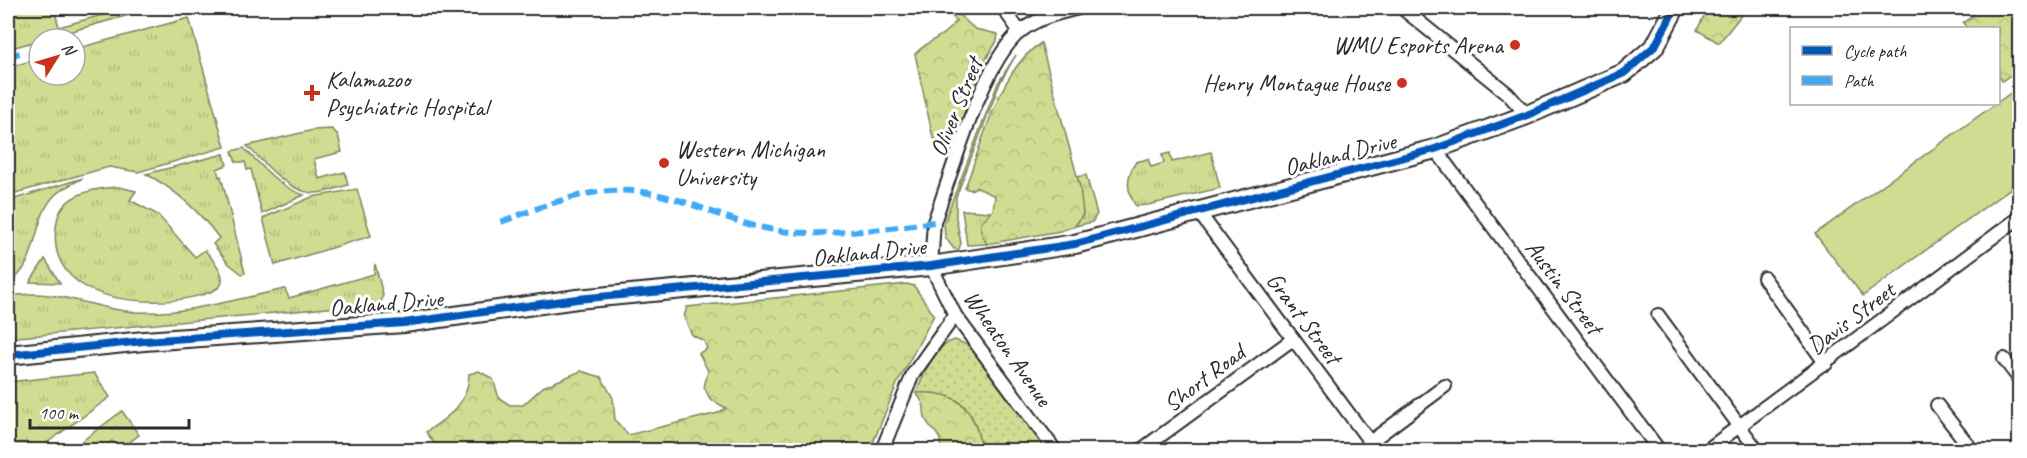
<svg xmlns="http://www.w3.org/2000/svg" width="2027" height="458" font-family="Caveat,sans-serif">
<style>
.grass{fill:url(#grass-tufts);stroke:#7c845e;stroke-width:1.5}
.forest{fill:url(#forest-crowns);stroke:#7c845e;stroke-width:1.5}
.park{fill:url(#park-dots);stroke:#7c845e;stroke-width:1.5}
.pitch{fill:#cedd91;stroke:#7c845e;stroke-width:1.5}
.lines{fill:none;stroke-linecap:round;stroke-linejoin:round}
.street-casing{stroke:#2b2b2b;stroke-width:16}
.secondary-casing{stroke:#2b2b2b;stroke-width:22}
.street{stroke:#fff;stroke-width:12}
.secondary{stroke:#fff;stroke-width:18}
.quiet{stroke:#3fa9f5;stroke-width:6;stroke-dasharray:12 6;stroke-linecap:butt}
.cycleway-casing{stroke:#fff;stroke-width:11}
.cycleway{stroke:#0057b8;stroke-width:8}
.poi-dot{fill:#c8321e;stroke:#fff;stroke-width:2}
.labels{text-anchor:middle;stroke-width:6;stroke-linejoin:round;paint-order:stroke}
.poi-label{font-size:24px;fill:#2b2b2b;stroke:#fff;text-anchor:end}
.street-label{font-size:24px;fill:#2b2b2b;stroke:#fff}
</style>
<defs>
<pattern id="grass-tufts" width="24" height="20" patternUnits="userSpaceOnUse" patternTransform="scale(1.5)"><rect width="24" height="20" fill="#cedd91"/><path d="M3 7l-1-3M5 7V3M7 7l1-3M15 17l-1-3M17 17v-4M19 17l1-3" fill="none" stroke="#b1be7d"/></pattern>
<pattern id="forest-crowns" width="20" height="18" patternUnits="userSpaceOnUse" patternTransform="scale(1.5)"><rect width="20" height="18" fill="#cedd91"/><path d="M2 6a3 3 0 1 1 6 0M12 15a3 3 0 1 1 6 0" fill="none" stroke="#b1be7d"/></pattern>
<pattern id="park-dots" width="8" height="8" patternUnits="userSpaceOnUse" patternTransform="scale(1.5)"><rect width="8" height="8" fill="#cedd91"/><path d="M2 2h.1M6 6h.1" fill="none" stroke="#b1be7d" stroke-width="1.8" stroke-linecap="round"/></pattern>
</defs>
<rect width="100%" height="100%" fill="#fff"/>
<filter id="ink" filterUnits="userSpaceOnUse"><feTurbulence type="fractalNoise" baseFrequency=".0167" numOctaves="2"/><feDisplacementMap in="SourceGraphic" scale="12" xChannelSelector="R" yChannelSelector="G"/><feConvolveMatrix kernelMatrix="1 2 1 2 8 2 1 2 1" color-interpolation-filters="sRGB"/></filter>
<g filter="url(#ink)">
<g class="grass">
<path d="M8,8H54L59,27L127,8H136L129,15L8,49Z"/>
<path d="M189,18L225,147L138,172L109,167L8,195V67L39,59V75H75V49Z"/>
<path d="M1016,55L1000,83L956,197V218L961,243L959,249H954L945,237L944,222L998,83Z"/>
<path d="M332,129L338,135L342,152L314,159L319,179L345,172L348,185C337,188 323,194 312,193C286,190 265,163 247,146L313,130Z"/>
<path d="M244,148C262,166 279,187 304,195L262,214L251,169L247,170L245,162H236L232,151Z"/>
<path d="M1211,152L1220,188L1148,205L1136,206C1126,191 1126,176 1136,162L1148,159L1151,167L1164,163L1162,155L1170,153L1172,162Z"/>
<path d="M224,154L227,165L217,169L219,177L221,176L245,273L242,274L228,263L213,244L219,238C199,211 177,190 146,174Z"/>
<path d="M1086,175L1097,214L1092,222L1075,226L1083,214L1076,177Z"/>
<path d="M83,178C74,183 62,188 55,195C30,221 41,263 8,284V201Z"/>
<path d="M119,187L136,191L130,200L158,215L195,257L205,250C211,258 224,271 222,282C218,306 36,326 57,221C62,193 95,188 119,187Z"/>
<path d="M357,189L371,236L275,265L263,218L312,197Z"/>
<path d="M962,210L990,212C980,225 980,230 987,244L967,245Z"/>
<path d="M45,259L60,283L30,282Z"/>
<path d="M375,264L383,295L381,303L8,338V297C53,286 91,309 135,312C185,315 236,299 285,289L289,298L374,274Z"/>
<path d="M94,373L110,397L37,450H9L8,382Z"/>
<path d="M122,411L139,435L119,450L112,441L99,450H70Z"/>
</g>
<g class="forest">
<path d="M1708,8H1747L1719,43L1697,30Z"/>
<path d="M1983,8H2019V69L2002,81L1999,76L1998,28H1967L1963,23Z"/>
<path d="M949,13L959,15L975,29L998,34L997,41L981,67L955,138L946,142L933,138L915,54C928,40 945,37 956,21Z"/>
<path d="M1041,43L1080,187L1083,214L1075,226L1060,231L987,244L981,232V223L993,210L995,196L976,187L971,190L965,188C982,144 999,69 1041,43Z"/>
<path d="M907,284L914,286L934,315L897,384L870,450H439L426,432C448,417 469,404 469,374L479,371L493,379L499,398L510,405H523L543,387L581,371L601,377L613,398L615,420L628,435L718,413L726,408L710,399L704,387L708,371L699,353L707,349L704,341L692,335L684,317L687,307Z"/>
<path d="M938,391C968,402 977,419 981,450H940C943,434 932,432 926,420C921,408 929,409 916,393Z"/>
</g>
<path class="park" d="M955,340L970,346L1047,450H981C976,408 959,390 916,393C924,374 934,345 955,340Z"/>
<path class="pitch" d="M2019,87V182L1863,296L1815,234Z"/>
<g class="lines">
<g class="street-casing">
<g id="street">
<path d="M1003,8L1020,32"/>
<path d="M1402,8L1508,94L1527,115"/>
<path d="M1435,149L1659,450"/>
<path d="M1197,210L1376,450"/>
<path d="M1764,278L1826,364"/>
<path d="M1658,315L1757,450"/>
<path d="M2004,359L2020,380"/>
<path d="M1937,405L1972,450"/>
<path d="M1370,442L1445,386"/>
<path d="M882,450L913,374L955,315"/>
<path d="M1055,450L955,315L931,266L934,222C951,175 983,61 1020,32C1036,18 1059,13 1079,8"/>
<path d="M1141,450L1293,339"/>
<path d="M1707,450L2020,217"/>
</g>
</g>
<g class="secondary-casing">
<path id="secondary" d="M8,355L144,341L404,323L577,299L931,266L1075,244L1435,149L1527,115L1624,73L1655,46L1675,8"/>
</g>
<use href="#street" class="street"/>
<use href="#secondary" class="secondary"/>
<g class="quiet">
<path d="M8,56L20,53"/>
<path d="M501,222C570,196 613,177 687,203C714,212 740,224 769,229C818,239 885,229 934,222"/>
</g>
<g class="cycleway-casing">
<path id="cycleway" d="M8,355L144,341L404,323L577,299L931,266L1075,244L1435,149L1527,115L1624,73L1655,46L1675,8"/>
</g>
<use href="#cycleway" class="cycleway"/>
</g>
</g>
<g class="poi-dot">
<circle cx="1515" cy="45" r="6"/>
<circle cx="1402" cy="83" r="6"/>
<path d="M309 84h6v6h6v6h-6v6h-6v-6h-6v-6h6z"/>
<circle cx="664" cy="163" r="6"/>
</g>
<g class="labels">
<g class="poi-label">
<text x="1503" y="53">WMU Esports Arena</text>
<text x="326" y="87" text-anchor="start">Kalamazoo<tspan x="326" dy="28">Psychiatric Hospital</tspan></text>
<text x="1390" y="91">Henry Montague House</text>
<text x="676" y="157" text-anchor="start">Western Michigan<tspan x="676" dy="28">University</tspan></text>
</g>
<g class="street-label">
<text transform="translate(956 107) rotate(-68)" y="8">Oliver Street</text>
<text transform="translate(1340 154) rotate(-14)" y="8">Oakland Drive</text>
<text transform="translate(869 252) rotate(-6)" y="8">Oakland Drive</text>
<text transform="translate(1564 287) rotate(53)" y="8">Austin Street</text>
<text transform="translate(386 303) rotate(-5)" y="8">Oakland Drive</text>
<text transform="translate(1304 318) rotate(53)" y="8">Grant Street</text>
<text transform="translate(1851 318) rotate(-37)" y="8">Davis Street</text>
<text transform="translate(1008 348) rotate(55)" y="8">Wheaton Avenue</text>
<text transform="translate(1204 378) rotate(-37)" y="8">Short Road</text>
</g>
</g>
<rect width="2027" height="458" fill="none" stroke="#fff" stroke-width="30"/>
<rect x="15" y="15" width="1997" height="428" fill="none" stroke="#2b2b2b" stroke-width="2" filter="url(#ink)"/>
<rect x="1790" y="27" width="210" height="78" fill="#ffffff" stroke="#aaaaaa" stroke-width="1.5"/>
<rect x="1802" y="46" width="30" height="9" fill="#0057b8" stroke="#aaaaaa" stroke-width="1.5"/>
<text x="1844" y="57" font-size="18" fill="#2b2b2b">Cycle path</text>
<rect x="1802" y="76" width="30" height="9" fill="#3fa9f5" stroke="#aaaaaa" stroke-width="1.5"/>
<text x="1844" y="87" font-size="18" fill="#2b2b2b">Path</text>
<g transform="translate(57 57) rotate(53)"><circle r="28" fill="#ffffff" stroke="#aaaaaa" stroke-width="1.5"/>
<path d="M0-4.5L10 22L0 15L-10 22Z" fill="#c8321e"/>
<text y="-9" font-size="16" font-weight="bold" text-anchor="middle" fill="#2b2b2b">N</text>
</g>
<path d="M30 419v9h159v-9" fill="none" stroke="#2b2b2b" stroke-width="3"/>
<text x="39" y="419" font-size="18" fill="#2b2b2b" stroke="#ffffff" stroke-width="4.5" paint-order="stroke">100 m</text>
</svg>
